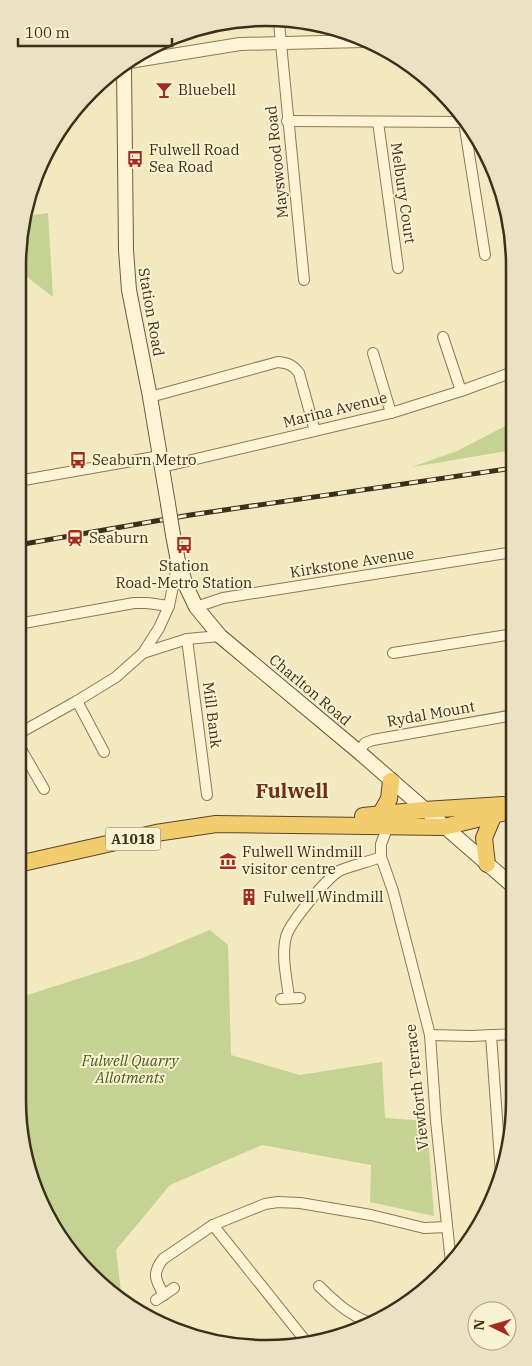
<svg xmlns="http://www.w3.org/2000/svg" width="532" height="1366" font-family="'IBM Plex Serif',serif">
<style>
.green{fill:#c5d293}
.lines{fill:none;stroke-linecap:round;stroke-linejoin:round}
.minor-casing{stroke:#8e7956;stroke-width:12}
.tertiary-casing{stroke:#8e7956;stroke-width:14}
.secondary-casing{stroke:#705a39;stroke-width:16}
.trunk-casing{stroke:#5b462a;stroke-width:18}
.minor{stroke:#fcf4d4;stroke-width:10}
.tertiary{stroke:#fcf4d4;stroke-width:12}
.secondary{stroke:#fcf4d4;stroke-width:14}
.trunk{stroke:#f3cc6e;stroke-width:16}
.rail-casing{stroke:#3c2f1c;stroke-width:5}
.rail{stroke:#f9f2d1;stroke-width:3;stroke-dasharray:9;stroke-linecap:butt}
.secondary-bridge-casing{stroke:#705a39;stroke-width:16;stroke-linecap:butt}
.secondary-bridge{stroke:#fcf4d4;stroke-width:14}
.labels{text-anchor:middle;stroke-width:4;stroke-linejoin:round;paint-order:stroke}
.shield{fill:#f9f2d1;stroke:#756a52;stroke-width:1}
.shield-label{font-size:14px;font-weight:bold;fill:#3c2f1c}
.poi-label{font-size:15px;fill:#3c2f1c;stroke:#f9f2d1;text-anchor:start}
.street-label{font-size:15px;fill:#3c2f1c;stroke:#f9f2d1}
.park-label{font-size:15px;font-style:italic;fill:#465b20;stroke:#f9f2d1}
.district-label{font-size:20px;font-weight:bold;fill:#6e3116;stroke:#f9f2d1}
.rim{fill:none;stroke:#3c2f1c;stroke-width:2.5}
</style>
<rect width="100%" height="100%" fill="#f3e9c0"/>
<g class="green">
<path d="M48,213L53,297L18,270L24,216Z"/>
<path d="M513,422V450L412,467L457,451Z"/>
<path d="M210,930L228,945L231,1055L300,1075L382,1062L385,1118L427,1121L434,1216L370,1202L371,1165L262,1145L170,1185L116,1250L122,1299L79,1264L31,1180L18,1100V998L140,959Z"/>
</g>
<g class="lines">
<g class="minor-casing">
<g id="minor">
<path d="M279,23L304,280"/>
<path d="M287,121L466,122"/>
<path d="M378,122L398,268"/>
<path d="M464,122L485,255"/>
<path d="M443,337L461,391"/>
<path d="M373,353L391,413"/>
<path d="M150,397L278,362C288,363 293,365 299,373L315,431"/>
<path d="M162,467L391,413L461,391L513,372"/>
<path d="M18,481L160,456"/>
<path d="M178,562L169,606L159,628L143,653L187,639L220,636"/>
<path d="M196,607L223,598L513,552"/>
<path d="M18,624L134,603H147L169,606"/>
<path d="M187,639L207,795"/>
<path d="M393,653L513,634"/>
<path d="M77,701L104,752"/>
<path d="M18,734L77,701L116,677L143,653"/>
<path d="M18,744L44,789"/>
<path d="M359,752L365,743L373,740L514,715"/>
<path d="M388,826L381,844V857L393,891L430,1035L436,1121L451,1263"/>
<path d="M289,998C287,979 281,956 286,937C289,924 328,876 341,870C353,865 368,862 381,857"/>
<path d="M281,999L300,998"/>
<path d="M430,1035L471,1036L514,1034"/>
<path d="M491,1035L501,1174"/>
<path d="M213,1225L308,1344"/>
<path d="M319,1286C334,1301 348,1314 368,1322"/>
<path d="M164,1295C155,1280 152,1273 163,1259L213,1225L265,1204L278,1202L300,1203L371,1215L424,1228L447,1227"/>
<path d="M156,1300L174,1288"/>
</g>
</g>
<g class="tertiary-casing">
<path id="tertiary" d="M129,62L240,44L363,41"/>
</g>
<g class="secondary-casing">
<g id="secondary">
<path d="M124,66L126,250L129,290L150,397L168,504"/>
<path d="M173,535L178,561L187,588L196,607L220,636L359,752L514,887"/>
</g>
</g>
<g class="trunk-casing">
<g id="trunk">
<path d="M380,815L389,799L391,781"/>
<path d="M363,816L424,810L503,805"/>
<path d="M18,864L156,833L216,824L444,827L514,810"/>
<path d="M487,864L484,838L494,814"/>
</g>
</g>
<use href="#minor" class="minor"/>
<use href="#tertiary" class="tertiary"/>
<use href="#secondary" class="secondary"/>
<use href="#trunk" class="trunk"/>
<g class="rail-casing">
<path id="rail" d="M18,545L190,515L513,468"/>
</g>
<use href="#rail" class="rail"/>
<g class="secondary-bridge-casing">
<path id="secondary-bridge" d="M168,504L173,535"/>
</g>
<use href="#secondary-bridge" class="secondary-bridge"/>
</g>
<defs>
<g id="bar-bare" transform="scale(1.35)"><path d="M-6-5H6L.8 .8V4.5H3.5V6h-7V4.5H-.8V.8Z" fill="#a42b1f" stroke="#f9f2d1" stroke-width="2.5" paint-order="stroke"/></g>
<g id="bus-bare" transform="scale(1.35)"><path d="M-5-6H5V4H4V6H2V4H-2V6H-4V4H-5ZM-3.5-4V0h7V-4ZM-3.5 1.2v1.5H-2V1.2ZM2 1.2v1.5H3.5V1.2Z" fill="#a42b1f" stroke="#f9f2d1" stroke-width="2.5" paint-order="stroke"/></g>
<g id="station-bare" transform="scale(1.35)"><path d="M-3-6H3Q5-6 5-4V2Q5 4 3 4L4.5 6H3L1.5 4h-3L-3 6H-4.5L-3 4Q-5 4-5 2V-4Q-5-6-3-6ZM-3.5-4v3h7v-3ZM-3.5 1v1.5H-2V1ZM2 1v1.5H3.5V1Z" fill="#a42b1f" stroke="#f9f2d1" stroke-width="2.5" paint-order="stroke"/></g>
<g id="museum-bare" transform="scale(1.35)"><path d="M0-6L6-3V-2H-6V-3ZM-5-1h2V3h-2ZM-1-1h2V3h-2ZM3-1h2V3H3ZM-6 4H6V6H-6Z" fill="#a42b1f" stroke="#f9f2d1" stroke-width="2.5" paint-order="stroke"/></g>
<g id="building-bare" transform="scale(1.35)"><path d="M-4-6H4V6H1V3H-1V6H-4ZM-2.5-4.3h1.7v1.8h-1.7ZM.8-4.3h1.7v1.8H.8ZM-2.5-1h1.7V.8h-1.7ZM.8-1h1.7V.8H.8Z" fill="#a42b1f" stroke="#f9f2d1" stroke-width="2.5" paint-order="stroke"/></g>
</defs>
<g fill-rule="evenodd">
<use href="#bar-bare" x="164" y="90"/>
<use href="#bus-bare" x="135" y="159"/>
<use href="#bus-bare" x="78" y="460"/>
<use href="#station-bare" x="75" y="538"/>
<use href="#bus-bare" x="184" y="545"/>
<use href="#museum-bare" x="228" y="861"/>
<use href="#building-bare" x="249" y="897"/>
</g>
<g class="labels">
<rect class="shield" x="105.5" y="827.5" width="55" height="23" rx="4"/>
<g class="shield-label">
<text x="133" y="844">A1018</text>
</g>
<g class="poi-label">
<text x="178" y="95">Bluebell</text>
<text x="149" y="155">Fulwell Road<tspan x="149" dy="17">Sea Road</tspan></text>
<text x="92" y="465">Seaburn Metro</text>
<text x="89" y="543">Seaburn</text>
<text x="184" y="571" text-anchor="middle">Station<tspan x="184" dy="17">Road-Metro Station</tspan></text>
<text x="242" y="857">Fulwell Windmill<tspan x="242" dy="17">visitor centre</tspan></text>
<text x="263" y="902">Fulwell Windmill</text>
</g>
<g class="street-label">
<text transform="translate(277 162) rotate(-96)" y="5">Mayswood Road</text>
<text transform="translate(403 193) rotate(82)" y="5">Melbury Court</text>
<text transform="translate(151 312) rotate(80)" y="5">Station Road</text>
<text transform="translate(335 410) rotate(-14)" y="5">Marina Avenue</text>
<text transform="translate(352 563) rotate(-9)" y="5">Kirkstone Avenue</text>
<text transform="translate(310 690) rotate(40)" y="5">Charlton Road</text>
<text transform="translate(431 714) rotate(-10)" y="5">Rydal Mount</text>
<text transform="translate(212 715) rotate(83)" y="5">Mill Bank</text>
<text transform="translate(417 1087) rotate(-96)" y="5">Viewforth Terrace</text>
</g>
<g class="park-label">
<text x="130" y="1066">Fulwell Quarry<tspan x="130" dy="17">Allotments</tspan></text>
</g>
<g class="district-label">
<text x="292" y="798">Fulwell</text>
</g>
</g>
<path d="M0 0H532V1366H0ZM266 26H266A240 240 0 0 1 506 266V1100A240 240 0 0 1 266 1340H266A240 240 0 0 1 26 1100V266A240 240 0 0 1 266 26Z" fill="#eae2c3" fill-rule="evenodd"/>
<path class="rim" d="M266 26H266A240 240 0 0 1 506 266V1100A240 240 0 0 1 266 1340H266A240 240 0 0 1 26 1100V266A240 240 0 0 1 266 26Z"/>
<g transform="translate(492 1326) rotate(275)"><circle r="24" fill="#f9f2d1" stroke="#ada489"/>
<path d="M0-4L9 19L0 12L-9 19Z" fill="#a42b1f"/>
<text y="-8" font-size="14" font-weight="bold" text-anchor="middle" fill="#3c2f1c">N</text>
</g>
<path d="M18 38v8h154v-8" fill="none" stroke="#3c2f1c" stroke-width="2.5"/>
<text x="25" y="38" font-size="15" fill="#3c2f1c" stroke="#f9f2d1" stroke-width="4" paint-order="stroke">100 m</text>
</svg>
